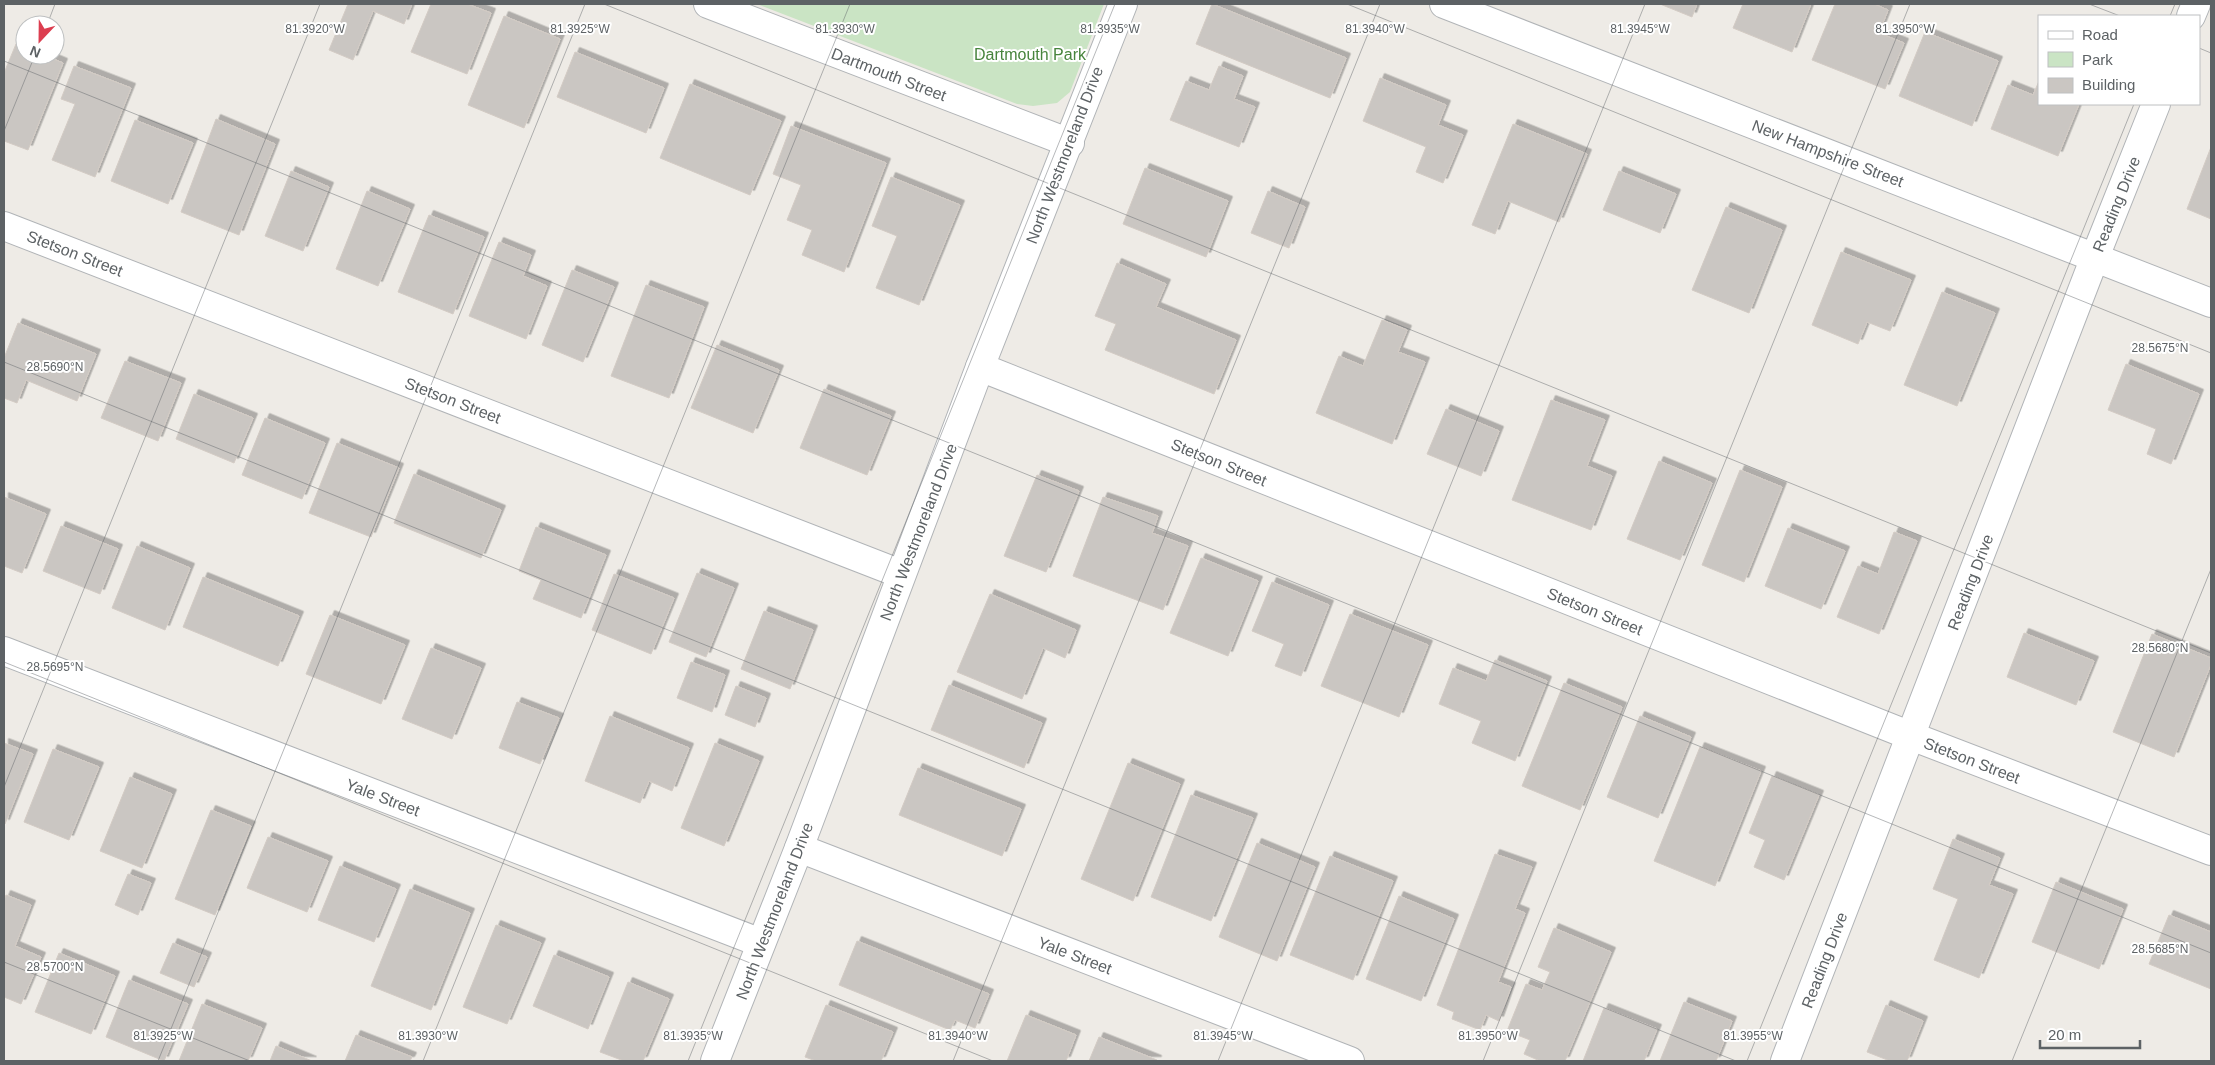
<svg xmlns="http://www.w3.org/2000/svg" width="2215" height="1065" font-family="Arial,sans-serif">
<style>
.green{fill:#cae4c4}
.building{fill:#cac6c2;stroke:#d3cbc4;filter:url(#shadow)}
.lines{fill:none;stroke-linecap:round;stroke-linejoin:round}
.minor-casing{stroke:#b1b4b7;stroke-width:30}
.tertiary-casing{stroke:#b1b4b7;stroke-width:30}
.minor{stroke:#fff;stroke-width:28}
.tertiary{stroke:#fff;stroke-width:28}
.ticks{fill:none;stroke:#5d6265;stroke-width:1;stroke-opacity:0.45}
.labels{text-anchor:middle;stroke-width:4;stroke-linejoin:round;paint-order:stroke}
.park-label{font-size:16px;fill:#47843d;stroke:#fff}
.street-label{font-size:16px;fill:#5d6265;stroke:#fff}
.ticks-label{font-size:12px;text-anchor:middle;fill:#5d6265;stroke:#fff;stroke-width:4;stroke-linejoin:round;paint-order:stroke}
</style>
<defs>
<filter id="shadow"><feDropShadow dx="4.5" dy="-4.5" stdDeviation="0" flood-color="#0004"/></filter>
</defs>
<rect width="100%" height="100%" fill="#eeebe6"/>
<path class="green" d="M757,4H1104L1070,92L1057,103L1033,106L1017,104Z"/>
<g class="building">
<path d="M348,4H412L404,24L373,11L353,60L329,50Z"/>
<path d="M431,4H467L491,13L467,74L411,52Z"/>
<path d="M1212,4L1346,58L1330,98L1196,44Z"/>
<path d="M1660,4H1697L1692,17Z"/>
<path d="M1743,4H1811L1792,52L1733,28Z"/>
<path d="M1835,4H1874L1888,10L1879,33L1904,43L1885,89L1812,60Z"/>
<path d="M504,16L560,39L524,128L468,105Z"/>
<path d="M1925,32L1998,61L1972,126L1899,96Z"/>
<path d="M16,44L25,47V55H44L63,63L28,150L4,141V73Z"/>
<path d="M575,52L664,88L646,133L557,97Z"/>
<path d="M74,66L131,88L95,177L52,160L75,104L61,99Z"/>
<path d="M1219,66L1243,76L1234,99L1255,107L1239,147L1170,120L1186,81L1209,90Z"/>
<path d="M1380,78L1446,105L1438,125L1463,135L1443,183L1416,172L1426,147L1363,121Z"/>
<path d="M2039,81V104H2079L2058,156L1991,129L2008,85L2033,95Z"/>
<path d="M690,84L781,121L750,195L660,158Z"/>
<path d="M216,119L275,144L239,235L181,212Z"/>
<path d="M135,120L193,143L168,204L111,181Z"/>
<path d="M1513,124L1587,154L1559,222L1508,201L1495,234L1472,225Z"/>
<path d="M791,126L886,163L844,272L802,255L812,230L787,220L801,185L773,174Z"/>
<path d="M2211,147V219L2187,209Z"/>
<path d="M1145,168L1228,201L1206,257L1123,224Z"/>
<path d="M291,171L329,187L303,251L265,236Z"/>
<path d="M1619,171L1676,194L1660,233L1603,210Z"/>
<path d="M891,177L960,205L919,305L876,288L897,236L872,226Z"/>
<path d="M367,191L410,209L378,286L336,269Z"/>
<path d="M1268,191L1305,207L1289,248L1251,233Z"/>
<path d="M1726,207L1782,230L1749,313L1692,290Z"/>
<path d="M429,215L484,237L453,314L398,292Z"/>
<path d="M499,242L531,255L523,276L547,286L526,339L469,316Z"/>
<path d="M1841,252L1911,280L1890,331L1867,322L1858,344L1812,325Z"/>
<path d="M1117,263L1166,284L1156,307L1236,340L1214,394L1105,350L1116,324L1095,316Z"/>
<path d="M572,270L614,287L583,362L542,345Z"/>
<path d="M646,285L704,307L669,398L611,376Z"/>
<path d="M1942,292L1995,313L1957,406L1904,385Z"/>
<path d="M1382,320L1407,330L1398,352L1425,362L1392,444L1316,413L1339,356L1363,366Z"/>
<path d="M18,323L96,354L77,401L26,380L17,403L4,398V358Z"/>
<path d="M717,345L779,370L753,433L691,408Z"/>
<path d="M125,361L181,383L158,441L101,418Z"/>
<path d="M2126,364L2199,394L2171,464L2147,454L2156,429L2108,410Z"/>
<path d="M824,389L891,416L867,475L800,448Z"/>
<path d="M194,394L253,418L234,463L176,439Z"/>
<path d="M1551,400L1605,420L1587,466L1612,476L1591,530L1512,500Z"/>
<path d="M1446,409L1499,431L1481,476L1427,454Z"/>
<path d="M265,418L325,443L302,499L242,475Z"/>
<path d="M337,443L399,468L371,537L309,513Z"/>
<path d="M1659,461L1712,483L1680,560L1627,539Z"/>
<path d="M1740,470L1782,487L1744,582L1702,565Z"/>
<path d="M414,474L501,510L481,558L394,523Z"/>
<path d="M1037,475L1079,491L1046,572L1004,556Z"/>
<path d="M4,497L46,514L22,573L4,566Z"/>
<path d="M1103,497L1158,516L1152,533L1188,546L1163,610L1073,576Z"/>
<path d="M61,526L118,549L100,594L43,571Z"/>
<path d="M536,527L606,555L581,618L533,599L541,580L519,571Z"/>
<path d="M1788,528L1845,551L1821,609L1765,586Z"/>
<path d="M1894,532L1917,541L1879,634L1837,617L1858,566L1878,574Z"/>
<path d="M137,546L190,568L165,630L112,608Z"/>
<path d="M1201,558L1258,581L1228,656L1170,633Z"/>
<path d="M697,573L734,588L706,657L669,642Z"/>
<path d="M614,574L674,598L651,654L592,630Z"/>
<path d="M203,577L299,616L278,666L183,627Z"/>
<path d="M1272,582L1329,605L1301,676L1275,666L1284,644L1252,631Z"/>
<path d="M990,594L1076,630L1065,658L1043,648L1022,699L957,672Z"/>
<path d="M764,611L813,630L790,689L741,669Z"/>
<path d="M1350,614L1428,645L1399,717L1321,686Z"/>
<path d="M330,615L405,645L381,704L306,674Z"/>
<path d="M2024,633L2094,661L2076,705L2007,677Z"/>
<path d="M2152,634L2211,658V664L2174,757L2113,732Z"/>
<path d="M431,648L481,668L452,739L402,719Z"/>
<path d="M1495,660L1547,681L1515,761L1472,743L1481,721L1439,704L1453,668L1486,681Z"/>
<path d="M691,662L725,675L712,712L677,698Z"/>
<path d="M1564,683L1622,707L1580,810L1522,786Z"/>
<path d="M949,685L1042,723L1024,768L931,730Z"/>
<path d="M736,686L766,698L755,727L725,715Z"/>
<path d="M517,702L559,718L540,764L499,748Z"/>
<path d="M610,716L689,748L672,791L649,781L640,803L585,781Z"/>
<path d="M1640,716L1691,737L1658,818L1607,797Z"/>
<path d="M4,743L33,754L5,824H4Z"/>
<path d="M715,743L759,761L724,846L681,828Z"/>
<path d="M1700,747L1761,771L1715,886L1654,861Z"/>
<path d="M53,749L99,767L69,840L24,822Z"/>
<path d="M1128,763L1180,784L1133,901L1081,879Z"/>
<path d="M918,768L1021,809L1002,856L899,815Z"/>
<path d="M1772,776L1819,795L1784,880L1754,867L1765,840L1749,833Z"/>
<path d="M130,777L172,794L142,868L100,851Z"/>
<path d="M1191,795L1253,818L1211,921L1151,897Z"/>
<path d="M211,810L251,826L215,915L175,899Z"/>
<path d="M268,837L328,861L307,912L247,888Z"/>
<path d="M1953,839L2000,858L1989,885L2013,894L1979,978L1934,960L1958,899L1933,889Z"/>
<path d="M1257,843L1315,867L1277,961L1219,937Z"/>
<path d="M1495,854L1532,867L1515,909L1525,913L1498,982L1511,987L1499,1021L1486,1015L1480,1030L1452,1019L1454,1012L1437,1005Z"/>
<path d="M1330,856L1393,881L1353,980L1290,955Z"/>
<path d="M340,866L396,889L374,942L318,920Z"/>
<path d="M128,874L151,883L138,915L115,905Z"/>
<path d="M2056,882L2123,909L2099,969L2032,942Z"/>
<path d="M410,889L470,913L431,1010L371,986Z"/>
<path d="M6,895L31,905L15,946L41,957L21,1004L4,997V900Z"/>
<path d="M1399,896L1454,919L1421,1001L1366,979Z"/>
<path d="M2169,915L2211,932V989L2149,964Z"/>
<path d="M496,925L541,943L507,1024L463,1007Z"/>
<path d="M1554,928L1611,952L1565,1061H1540L1524,1054L1530,1040L1507,1031L1526,984L1542,990L1550,972L1538,967Z"/>
<path d="M857,941L989,994L975,1028L955,1020L950,1030L839,985Z"/>
<path d="M173,943L207,957L194,987L160,973Z"/>
<path d="M59,953L115,976L91,1034L35,1012Z"/>
<path d="M554,955L609,977L588,1029L533,1006Z"/>
<path d="M129,980L188,1004L164,1061L106,1037Z"/>
<path d="M628,982L669,999L643,1061H624L600,1052Z"/>
<path d="M1684,1002L1732,1021L1716,1061H1660Z"/>
<path d="M202,1004L262,1028L248,1061H179Z"/>
<path d="M826,1005L893,1032L881,1061H816L805,1057Z"/>
<path d="M1886,1005L1923,1021L1907,1061H1890L1867,1052Z"/>
<path d="M1604,1008L1657,1029L1644,1061H1583Z"/>
<path d="M1026,1015L1076,1035L1066,1061H1007Z"/>
<path d="M356,1035L412,1057L410,1061H345Z"/>
<path d="M1099,1037L1157,1060V1061H1089Z"/>
<path d="M276,1046L312,1061H270Z"/>
</g>
<g class="lines">
<g class="minor-casing">
<g id="minor">
<path d="M708,4L1070,143"/>
<path d="M1444,4L2211,303"/>
<path d="M2191,16L2196,4"/>
<path d="M4,226L901,574"/>
<path d="M980,367L1911,736L2211,851"/>
<path d="M4,651L761,943"/>
<path d="M799,848L1350,1061"/>
<path d="M1785,1061L2095,257L2156,104"/>
</g>
</g>
<g class="tertiary-casing">
<path id="tertiary" d="M715,1061L799,848L980,367L1123,4"/>
</g>
<use href="#minor" class="minor"/>
<use href="#tertiary" class="tertiary"/>
</g>
<path class="ticks" d="M604,4L2211,653M1347,4L2211,353M2089,4L2120,16M2170,16L2175,4M47,25L55,4M2199,48L2211,53M4,61L2211,953M4,131L35,55M4,362L1736,1061M4,662L993,1061M4,787L320,4M4,962L250,1061M158,1061L585,4M423,1061L850,4M688,1061L1115,4M953,1061L1380,4M1218,1061L1645,4M1483,1061L1910,4M1747,1061L2134,104M2012,1061L2211,569"/>
<g class="labels">
<g class="park-label">
<text x="1030" y="60">Dartmouth Park</text>
</g>
<g class="street-label">
<text transform="translate(889 74) rotate(21)" y="6">Dartmouth Street</text>
<text transform="translate(1828 153) rotate(21)" y="6">New Hampshire Street</text>
<text transform="translate(1064 155) rotate(-69)" y="6">North Westmoreland Drive</text>
<text transform="translate(2116 204) rotate(-68)" y="6">Reading Drive</text>
<text transform="translate(75 253) rotate(21)" y="6">Stetson Street</text>
<text transform="translate(453 400) rotate(21)" y="6">Stetson Street</text>
<text transform="translate(1219 462) rotate(22)" y="6">Stetson Street</text>
<text transform="translate(918 532) rotate(-69)" y="6">North Westmoreland Drive</text>
<text transform="translate(1970 582) rotate(-69)" y="6">Reading Drive</text>
<text transform="translate(1595 611) rotate(22)" y="6">Stetson Street</text>
<text transform="translate(1972 760) rotate(21)" y="6">Stetson Street</text>
<text transform="translate(383 797) rotate(21)" y="6">Yale Street</text>
<text transform="translate(774 911) rotate(-69)" y="6">North Westmoreland Drive</text>
<text transform="translate(1075 955) rotate(21)" y="6">Yale Street</text>
<text transform="translate(1824 960) rotate(-69)" y="6">Reading Drive</text>
</g>
</g>
<g class="ticks-label">
<text x="315" y="33">81.3920°W</text>
<text x="1375" y="33">81.3940°W</text>
<text x="580" y="33">81.3925°W</text>
<text x="845" y="33">81.3930°W</text>
<text x="1110" y="33">81.3935°W</text>
<text x="1640" y="33">81.3945°W</text>
<text x="1905" y="33">81.3950°W</text>
<text x="2160" y="352">28.5675°N</text>
<text x="55" y="371">28.5690°N</text>
<text x="2160" y="652">28.5680°N</text>
<text x="55" y="671">28.5695°N</text>
<text x="2160" y="953">28.5685°N</text>
<text x="55" y="971">28.5700°N</text>
<text x="163" y="1040">81.3925°W</text>
<text x="428" y="1040">81.3930°W</text>
<text x="693" y="1040">81.3935°W</text>
<text x="958" y="1040">81.3940°W</text>
<text x="1223" y="1040">81.3945°W</text>
<text x="1488" y="1040">81.3950°W</text>
<text x="1753" y="1040">81.3955°W</text>
</g>
<rect width="2215" height="1065" fill="none" stroke="#5d6265" stroke-width="10"/>
<rect x="2038" y="15" width="162" height="90" fill="#ffffff" stroke="#bec0c1"/>
<rect x="2048" y="31" width="25" height="8" fill="#ffffff" stroke="#bec0c1"/>
<text x="2082" y="40" font-size="15" fill="#5d6265">Road</text>
<rect x="2048" y="52" width="25" height="15" fill="#cae4c4" stroke="#bec0c1"/>
<text x="2082" y="65" font-size="15" fill="#5d6265">Park</text>
<rect x="2048" y="78" width="25" height="15" fill="#cac6c2" stroke="#bec0c1"/>
<text x="2082" y="90" font-size="15" fill="#5d6265">Building</text>
<g transform="translate(40 40) rotate(202)"><circle r="24" fill="#ffffff" stroke="#bec0c1"/>
<path d="M0-4L9 19L0 12L-9 19Z" fill="#dc3e50"/>
<text y="-8" font-size="14" font-weight="bold" text-anchor="middle" fill="#5d6265">N</text>
</g>
<path d="M2040 1040v8h100v-8" fill="none" stroke="#5d6265" stroke-width="2.5"/>
<text x="2048" y="1040" font-size="15" fill="#5d6265" stroke="#ffffff" stroke-width="4" paint-order="stroke">20 m</text>
</svg>
